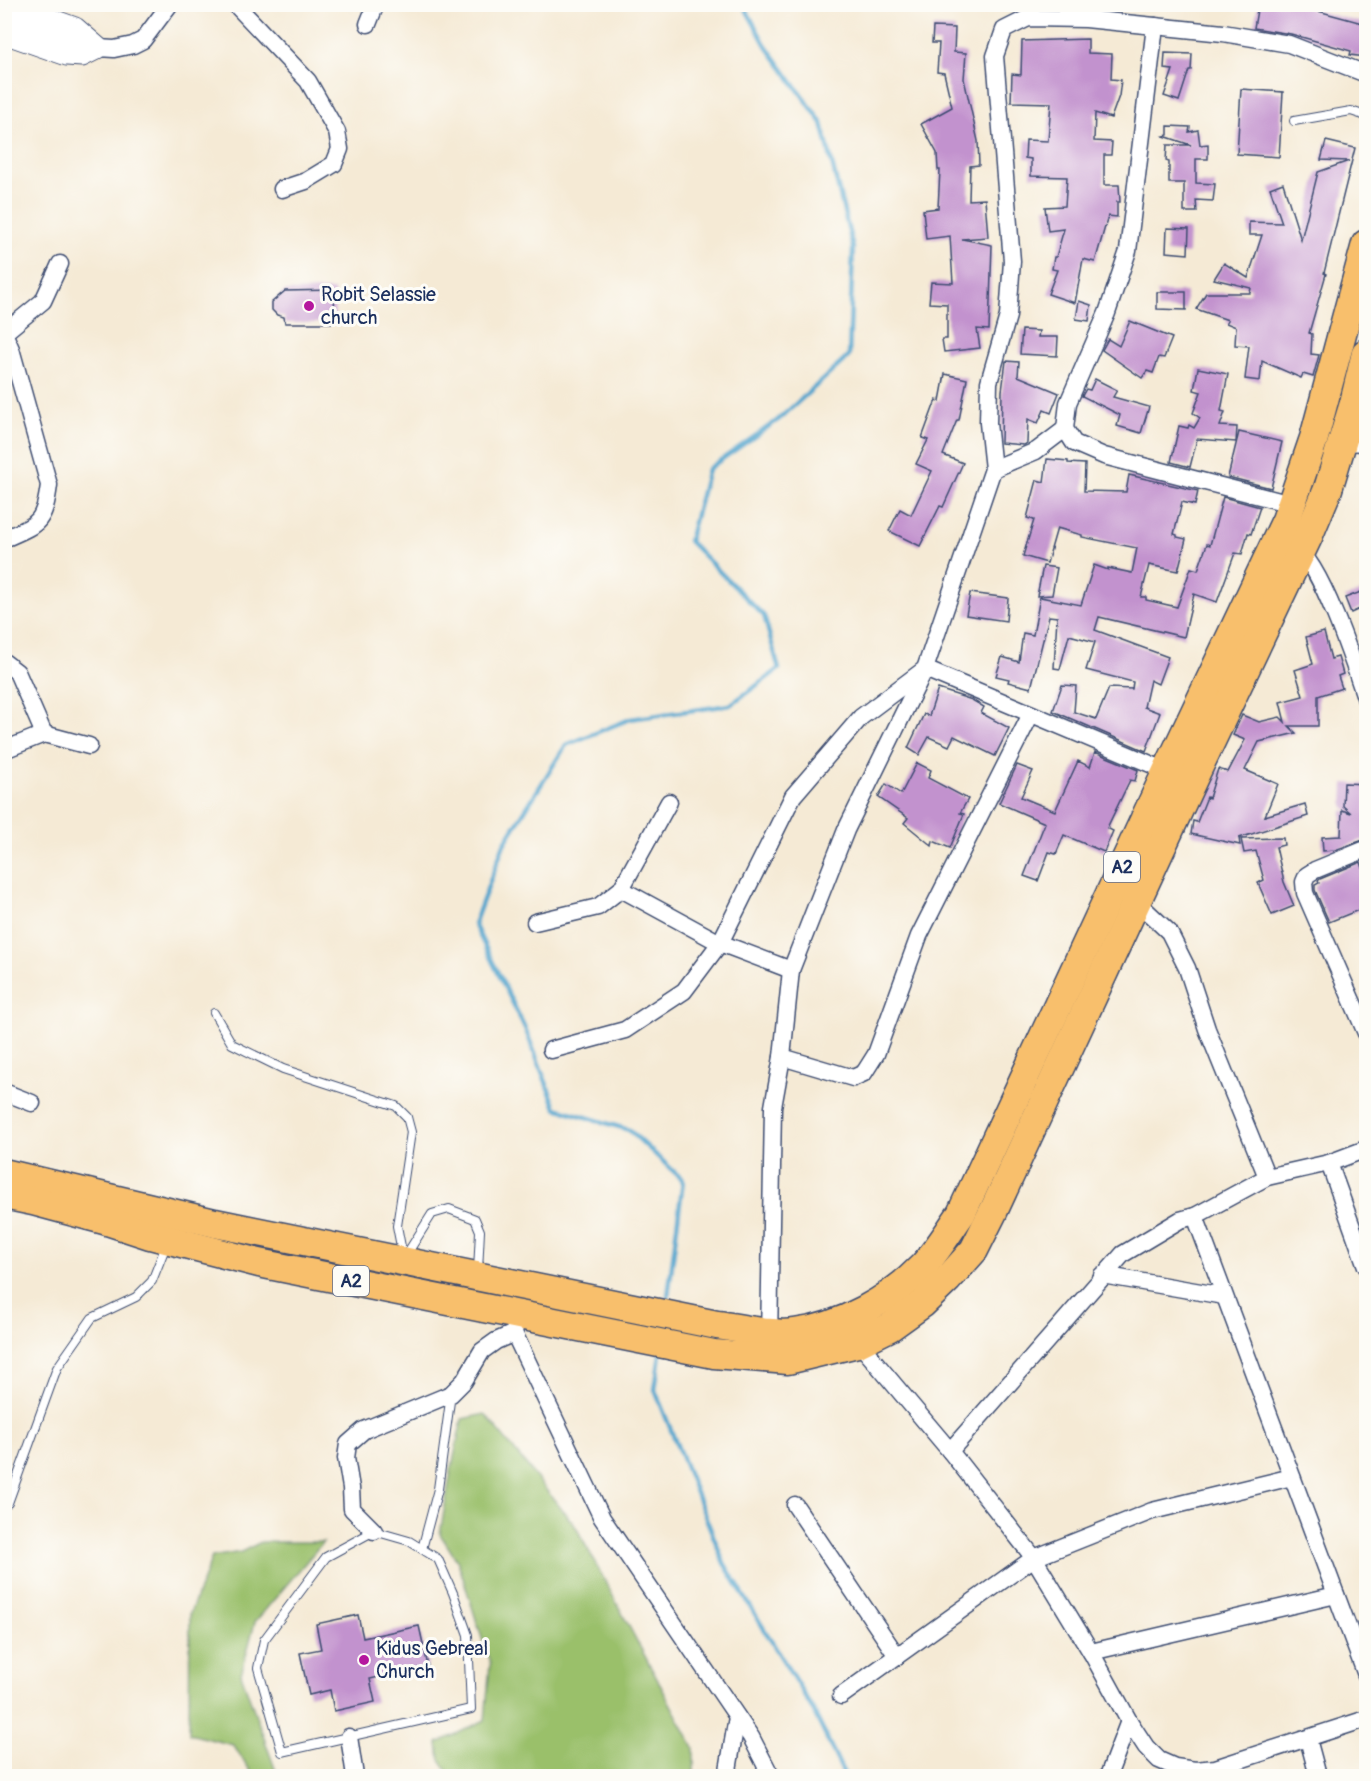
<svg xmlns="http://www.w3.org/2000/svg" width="1371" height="1781" font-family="Pangolin,sans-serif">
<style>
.green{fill:#9ac06b;stroke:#5a7864;stroke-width:1.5}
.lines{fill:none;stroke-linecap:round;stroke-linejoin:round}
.stream{stroke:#51a4cd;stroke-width:4.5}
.building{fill:#c292ce}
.service-casing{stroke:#3c4b70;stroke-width:10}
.minor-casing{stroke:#3c4b70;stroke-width:19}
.tertiary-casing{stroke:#3c4b70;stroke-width:23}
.trunk-casing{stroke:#3c4b70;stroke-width:31}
.service{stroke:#fff;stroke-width:8}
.minor{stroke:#fff;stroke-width:16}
.tertiary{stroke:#fff;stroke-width:21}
.trunk{stroke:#f8bf6c;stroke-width:28}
.poi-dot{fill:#b5179e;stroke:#fdfcf7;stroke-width:2}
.labels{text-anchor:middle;stroke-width:6;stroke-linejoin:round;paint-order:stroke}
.shield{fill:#fdfcf7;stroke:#5f6c8c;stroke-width:1.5}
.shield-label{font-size:18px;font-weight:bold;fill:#1b2f5e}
.poi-label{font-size:20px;fill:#1b2f5e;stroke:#fdfcf7;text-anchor:start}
</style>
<rect width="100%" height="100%" fill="#fdfcf7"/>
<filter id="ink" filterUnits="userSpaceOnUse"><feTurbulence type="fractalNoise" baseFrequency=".0167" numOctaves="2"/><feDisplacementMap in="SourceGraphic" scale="12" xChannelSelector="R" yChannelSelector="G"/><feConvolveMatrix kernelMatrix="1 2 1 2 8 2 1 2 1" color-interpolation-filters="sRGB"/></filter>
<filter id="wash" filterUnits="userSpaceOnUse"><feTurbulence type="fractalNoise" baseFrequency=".008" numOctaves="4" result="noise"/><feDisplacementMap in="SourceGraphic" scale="24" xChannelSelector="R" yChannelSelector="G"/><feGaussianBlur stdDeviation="1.35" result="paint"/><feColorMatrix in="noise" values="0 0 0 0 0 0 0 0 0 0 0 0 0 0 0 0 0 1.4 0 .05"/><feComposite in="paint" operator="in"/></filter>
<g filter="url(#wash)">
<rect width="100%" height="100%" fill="#f5ead5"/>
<g class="green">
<path d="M485,1414L576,1527L694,1748V1776H450L440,1759L438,1743L485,1720L490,1664L458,1562L440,1534L451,1471L462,1419Z"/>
<path d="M261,1542H323L255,1622L241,1674L277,1774L279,1776H254L233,1745L189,1734L190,1613L212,1557L241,1552Z"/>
</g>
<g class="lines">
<g class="stream">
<path d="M667,1304L683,1180L629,1130L556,1108L525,1028L474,924L504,844L566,745L630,719L730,705L779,669L764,616L689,541L708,469L778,420L849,356L853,248L822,123L765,44L743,4"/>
<path d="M660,1354L655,1390L724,1563L812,1708L845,1776"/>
</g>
</g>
<g id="blocks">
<g class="building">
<path d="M1258,4H1309L1307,8L1366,24V57L1350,55L1351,51L1291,34L1254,28Z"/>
<path d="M933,27L955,28L954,52L966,53L964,79L978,141L979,165L970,166L969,200L985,199L988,237L962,239L992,245L989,330L977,329L980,348L944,352L942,339H947V304L929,303L931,282L953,283L950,236L926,239L923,210L938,208L940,170H938L937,153L921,124L952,107L944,73L937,72L939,43H932Z"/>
<path d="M1088,39V53L1112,54L1111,79L1121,80L1119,96L1111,118L1095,113L1094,141L1112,142L1111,155H1104V185H1119L1120,202H1117V217L1108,216L1095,262L1083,259L1075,303L1048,294L1057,270L1052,269L1054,257H1056L1064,229L1048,231L1045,207L1065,206L1067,177L1031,176V159L1025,158L1026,140L1048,141L1051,103L1011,102L1012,74L1021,75L1022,41Z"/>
<path d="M1165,53L1192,54L1191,70H1189L1179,101L1164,96L1173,70L1164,69Z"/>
<path d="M1241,89L1283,92L1279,157L1237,154Z"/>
<path d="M1168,126L1190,127L1189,132L1198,130L1200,145L1208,144V159H1196V183L1215,184L1213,201L1196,200L1197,212H1184V183H1169V162L1166,161L1167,145H1191L1164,136L1168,135Z"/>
<path d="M1326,141L1355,148L1324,273L1326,274L1309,333L1312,334L1311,354L1319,355L1313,377L1303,374L1301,378L1262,361L1260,381L1245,379L1249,346L1235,345L1236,327L1226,323L1228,320L1196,309L1206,293H1250L1251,288L1214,279L1224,263L1248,278L1262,235H1249V222L1282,223L1270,188L1283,183L1301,240L1318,172L1349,161L1321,160Z"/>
<path d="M1167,228L1189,229L1188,254L1166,252Z"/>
<path d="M334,290L335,323H285L284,317L277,315L272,310V302L285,291Z"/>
<path d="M1157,292H1186V310L1157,309Z"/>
<path d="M1079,301L1091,305L1089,321L1076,319Z"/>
<path d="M1130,321L1172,338L1164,358L1159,357L1153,373L1147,371L1142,378L1102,350L1108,339L1119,346Z"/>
<path d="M1022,330L1039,331L1038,337H1058L1057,356L1020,354Z"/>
<path d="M1006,361L1019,362L1018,376L1059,393L1051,413L1044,410L1038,423L1028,419L1027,443L1024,445L1001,443L1002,391Z"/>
<path d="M1198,368L1228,374L1221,411L1225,412L1220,426L1237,427L1236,442L1197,439L1190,467L1171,462L1179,426L1188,428L1189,425L1194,428L1200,418L1193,413L1201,392L1194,390Z"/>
<path d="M945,374L967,379L959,420H957L943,455L963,463L943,507L940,506L920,546L889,531L900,509L911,515L932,471L916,464L928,440L922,438L936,400L940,401Z"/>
<path d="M1095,379L1117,390L1113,397L1149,407L1141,433L1117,426L1120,415L1082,396L1086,389L1090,390Z"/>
<path d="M1239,432L1282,442L1271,488L1228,477Z"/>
<path d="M1047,459L1068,461V463L1085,464L1084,491L1126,492L1129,475L1198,491L1195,505L1182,502L1174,534L1177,535V537L1186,539L1178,571L1149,565L1141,597H1146V600L1177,607L1191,568L1198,570L1207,544L1210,545L1223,497L1260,507L1251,534L1248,533L1242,554L1235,553L1217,602L1194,594L1184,637L1099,617L1095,630L1168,657L1158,684L1150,680L1144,707L1160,713L1146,751L1053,711L1062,685L1076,686L1074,712L1096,719L1109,688L1132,689L1133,682L1086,670L1095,642L1069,635L1060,669L1054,668L1057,617L1049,616L1031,688L1008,682L1009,679L996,676L1002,657L1019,662L1023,633L1033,635L1040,597L1081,605L1094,565L1108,570V568L1132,573L1137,548L1082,537V535L1057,528L1047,563L1023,556L1034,520L1027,518L1037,480L1044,482Z"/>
<path d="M1043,566L1057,568L1052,595L1037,596Z"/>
<path d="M1366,590V606L1351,613L1345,598Z"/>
<path d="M970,593L1008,598L1006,621L966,615Z"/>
<path d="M1324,632L1331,659L1338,657L1343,674L1338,676L1342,688L1318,696V726H1289L1296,733L1259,742L1245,770L1278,784L1265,816L1305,804L1308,816L1239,838L1240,845L1191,834L1193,821L1197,822L1207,797L1209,798L1218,769L1228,772L1245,740L1233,735L1242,715L1259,722L1280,717L1285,722L1280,702L1303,696L1295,670L1313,664L1306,637Z"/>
<path d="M938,689L972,700L984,707L981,713L1009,728L995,756L954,736L949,746L929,737L919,755L908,748L924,714L929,716Z"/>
<path d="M1095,752L1138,770L1135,781L1130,780L1107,828L1113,831L1104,852L1064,835L1056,854L1049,852L1038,881L1024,876L1045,823L999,803L1017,765L1033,771L1021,797L1055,811L1078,761L1090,767Z"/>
<path d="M917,763L931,770L928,778L968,799L960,813L964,814L950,848L933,841L932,846L904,823L908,818L878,797L886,784L901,794Z"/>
<path d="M1344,783L1366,784V839L1335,850L1323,851L1322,837L1341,836L1342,810L1351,813L1343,806Z"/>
<path d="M1283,838L1284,845L1276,847L1284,882L1294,906L1272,915L1258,883L1264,880L1256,851L1244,853L1241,839Z"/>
<path d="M1361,862L1364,871H1366V907L1329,922L1315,890V885L1319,883L1318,881L1320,879Z"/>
<path d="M358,1615L363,1638L419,1626L428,1666L370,1679L375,1702L334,1711L330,1690L309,1695L300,1653L321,1649L316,1624Z"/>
</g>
</g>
</g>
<g filter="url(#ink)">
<use href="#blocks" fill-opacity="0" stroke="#3c4b70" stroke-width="1.5"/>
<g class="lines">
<g class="service-casing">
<g id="service">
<path d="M1294,121L1351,111L1366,116"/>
<path d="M214,1013L232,1044L283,1069L396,1106L407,1117L411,1132L397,1226L403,1257"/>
<path d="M405,1257L432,1214L449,1209L475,1219L480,1231L478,1271"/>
<path d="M8,1503L57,1368L92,1318L136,1297L152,1281L167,1243"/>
<path d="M374,1531L409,1541L438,1559L453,1593L468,1635L471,1709L282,1752L258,1668L264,1640L326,1557Z"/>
<path d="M422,1549L438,1489L451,1394"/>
</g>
</g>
<g class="minor-casing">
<g id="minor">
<path d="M235,4L308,81L337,132L340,149L334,164L306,181L282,189"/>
<path d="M4,18L98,48L114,49L133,45L143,40L170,4"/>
<path d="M368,24L376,4"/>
<path d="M1155,26L1128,251L1107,313L1068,403L1065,429L1074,443L1104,456L1291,504"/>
<path d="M4,333L11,349L49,485C44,524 38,524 4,539"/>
<path d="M4,333L43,301L60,264"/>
<path d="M1342,442L1366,443"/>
<path d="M993,469L1036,451L1065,429"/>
<path d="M1297,550C1320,560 1357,673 1366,700"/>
<path d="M4,662L17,672L44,734L89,746"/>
<path d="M4,750L44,734"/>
<path d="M1366,849L1315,870L1307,875L1304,882L1305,893L1366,1033"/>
<path d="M621,889L720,943L791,970"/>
<path d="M1129,898L1137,902L1169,932L1187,968L1207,1029L1267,1177"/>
<path d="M535,922L598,907L621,889L669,802"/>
<path d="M551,1050L625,1030L684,991L720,943L793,796L861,717L925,669L1167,771"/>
<path d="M782,1057L853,1078L864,1073L876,1054L919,936L1031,714"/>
<path d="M4,1092L32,1103"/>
<path d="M1329,1163L1366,1266"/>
<path d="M1195,1216L1366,1675"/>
<path d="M1102,1275L1224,1296"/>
<path d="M518,1309L514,1333L602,1518L751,1737L771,1776"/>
<path d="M854,1337L950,1451L1034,1558L1091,1652L1129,1721L1146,1747L1159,1760L1175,1767L1195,1770L1215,1768L1366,1719"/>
<path d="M769,1341L773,1107L782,1057L791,970L846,830L925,669L993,469L988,423L989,382L1008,316L1012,261L995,56L1004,30L1028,18L1086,19L1223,33L1289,44L1366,74"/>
<path d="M950,1451L1123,1254L1180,1220L1195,1216L1267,1177L1329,1163L1366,1149"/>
<path d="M795,1505L897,1656"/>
<path d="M374,1531L352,1509L351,1488L346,1458L348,1444L364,1430L451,1394L464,1381L482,1351L496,1341L514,1333"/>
<path d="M1091,1652L1336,1595"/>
<path d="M841,1696L1034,1558L1152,1511L1292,1477"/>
<path d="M349,1737L355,1776"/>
<path d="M1308,1739L1318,1776"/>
<path d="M727,1776L737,1717"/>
<path d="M1108,1776L1129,1721"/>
</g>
</g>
<g class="tertiary-casing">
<path id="tertiary" d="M4,33L67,55L82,56L98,48L75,28L8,4"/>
</g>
<g class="trunk-casing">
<g id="trunk">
<path d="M4,1173L215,1223L717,1325C742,1328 770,1336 795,1333C842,1327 890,1300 923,1266C937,1251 949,1231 961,1214L1167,771L1286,520L1314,438L1366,244"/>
<path d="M4,1195L33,1201L104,1220L150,1235L259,1263L714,1354L788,1360L858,1343L890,1327L922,1304L948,1279L974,1250L993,1212L1194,777L1308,537L1328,489L1354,403L1366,353"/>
</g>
</g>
<use href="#service" class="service"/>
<use href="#minor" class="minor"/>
<use href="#tertiary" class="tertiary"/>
<use href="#trunk" class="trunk"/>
</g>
</g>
<g class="poi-dot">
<circle cx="309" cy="306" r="6"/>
<circle cx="364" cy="1660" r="6"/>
</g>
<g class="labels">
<g class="shield">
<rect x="1104" y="852" width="36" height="30" rx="4.5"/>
<rect x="333" y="1266" width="36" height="30" rx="4.5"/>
</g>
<g class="shield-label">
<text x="1122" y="873">A2</text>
<text x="351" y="1287">A2</text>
</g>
<g class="poi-label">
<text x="321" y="301">Robit Selassie<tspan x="321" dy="23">church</tspan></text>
<text x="376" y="1655">Kidus Gebreal<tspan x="376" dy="23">Church</tspan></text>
</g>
</g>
<rect width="1371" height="1781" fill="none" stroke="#fdfcf7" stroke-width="24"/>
</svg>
